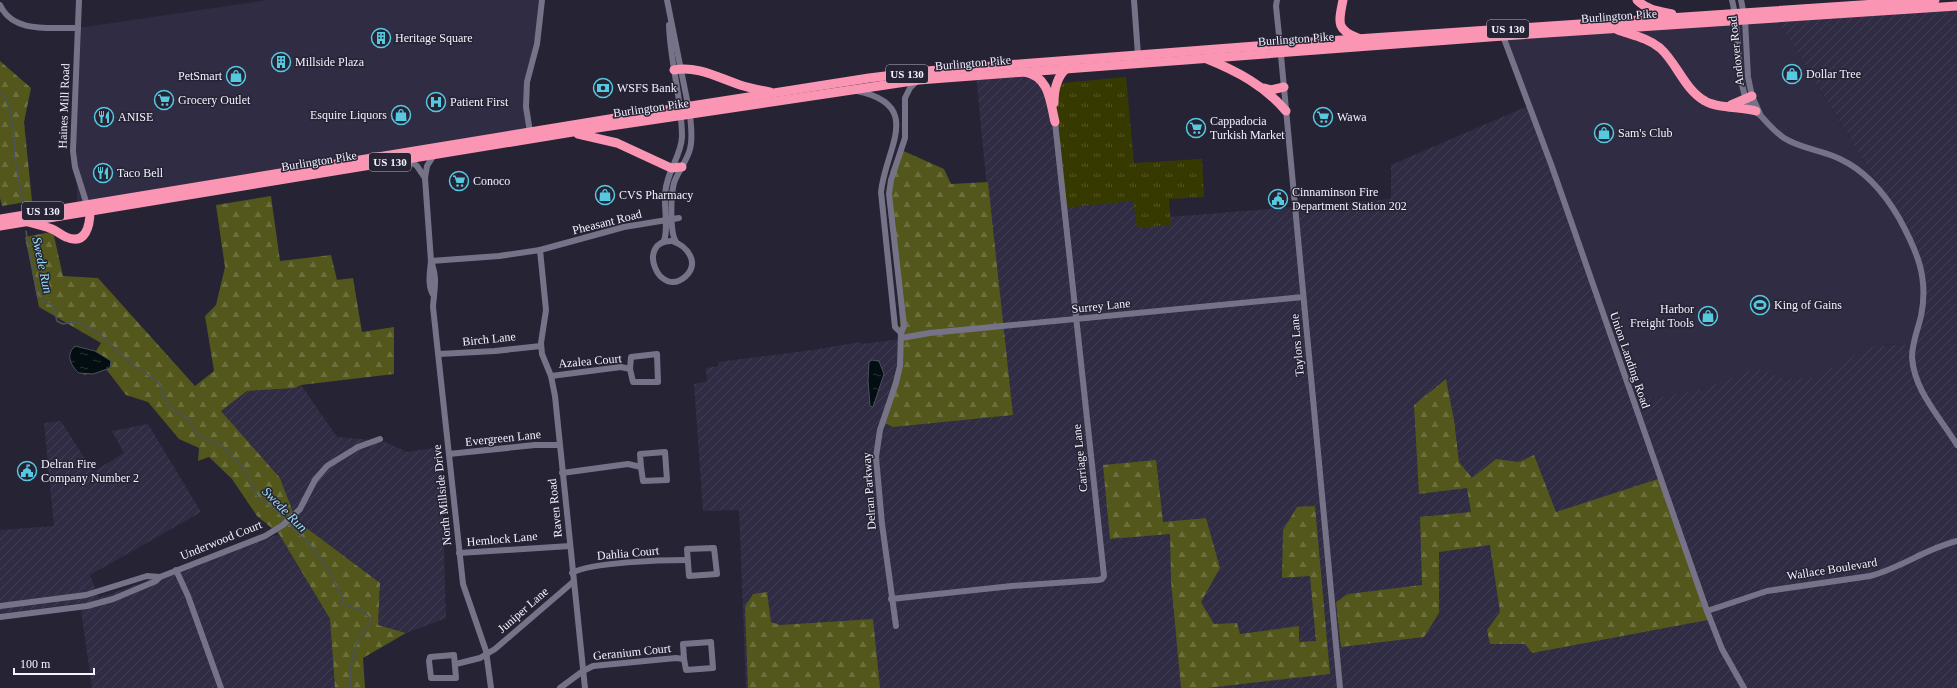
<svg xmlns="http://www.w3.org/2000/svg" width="1957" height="688" font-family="'Times New Roman',serif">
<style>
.built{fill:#302c43}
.industrial{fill:url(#industrial-furrows)}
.grass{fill:url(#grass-tufts)}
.forest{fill:url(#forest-firs)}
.water{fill:url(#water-ripples);stroke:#4b5359}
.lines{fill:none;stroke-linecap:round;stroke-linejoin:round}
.stream{stroke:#4b5359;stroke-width:1.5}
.minor{stroke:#767388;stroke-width:6}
.highway{stroke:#fa96b3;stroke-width:9}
.labels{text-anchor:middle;stroke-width:3;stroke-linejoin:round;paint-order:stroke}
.shield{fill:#262335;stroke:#b6b5c2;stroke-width:1}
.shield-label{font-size:11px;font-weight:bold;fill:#f4f3ff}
.street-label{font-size:12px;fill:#f4f3ff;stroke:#262335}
.poi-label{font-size:12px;fill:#f4f3ff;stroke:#262335;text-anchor:start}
.water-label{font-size:13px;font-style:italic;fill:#97e0f8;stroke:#262335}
</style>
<defs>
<pattern id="industrial-furrows" width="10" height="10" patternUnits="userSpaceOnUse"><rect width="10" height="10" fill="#302c43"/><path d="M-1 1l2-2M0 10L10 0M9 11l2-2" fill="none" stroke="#444156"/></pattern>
<pattern id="grass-tufts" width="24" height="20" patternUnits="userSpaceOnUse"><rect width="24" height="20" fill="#373a00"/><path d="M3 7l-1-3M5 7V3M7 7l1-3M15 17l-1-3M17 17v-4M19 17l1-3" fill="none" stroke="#555726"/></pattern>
<pattern id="forest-firs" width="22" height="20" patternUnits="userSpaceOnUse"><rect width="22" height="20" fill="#53571b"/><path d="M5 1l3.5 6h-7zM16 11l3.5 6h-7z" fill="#6c703d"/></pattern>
<pattern id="water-ripples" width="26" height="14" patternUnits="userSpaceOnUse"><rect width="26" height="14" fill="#030e12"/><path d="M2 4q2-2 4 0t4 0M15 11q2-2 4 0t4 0" fill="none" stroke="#283236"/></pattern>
</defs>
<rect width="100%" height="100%" fill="#262335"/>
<g class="built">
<path d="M267,0H542L527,82L530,132L77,206L76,105L78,28Z"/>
<path d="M1776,18L1899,218L1924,279L1914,346L1903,344L1885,345L1812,378L1785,379L1770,373L1698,391L1633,402L1503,36Z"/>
</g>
<g class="industrial">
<path d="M1957,6V688H746L739,510L703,511L694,384L707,381L706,368L718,366V362L813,350L861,342L862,344L1000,326L976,74L1030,73L1141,200L1145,219L1391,199V165L1530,105L1634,402L1701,390L1754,369L1770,373L1785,379L1812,378L1873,347L1903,344L1914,346L1924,279L1899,218L1776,18Z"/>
<path d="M301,385L337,437L383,441L407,452L441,447L446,618L406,633L378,625L380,583L296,520L280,478L221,411L247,391L295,388Z"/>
<path d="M61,421L93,472L124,453L112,431L148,424L201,512L90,575L99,598L279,534L330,619L335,688H92L80,603L0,614V530L54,526L44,423Z"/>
</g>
<path class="grass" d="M1126,77L1134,163L1202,159L1204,197L1169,199L1171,225L1137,228L1133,201L1063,208L1051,84Z"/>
<g class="forest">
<path d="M0,61L31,88L24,122L32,201L2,206L0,198Z"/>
<path d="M899,149L944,169L951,184L988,182L1013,415L893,427L881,421L900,358L901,339L890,172Z"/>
<path d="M271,196L280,261L331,255L337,280L353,278L362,332L394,327V374L301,385L295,388L247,391L221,411L280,478L296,520L380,583L378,625L406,633L363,658L365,688H335L330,619L279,534L257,516L232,479L209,457L198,461L199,448L179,439L148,402L126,395L106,369L84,375L73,348L96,351L101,343L39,307L25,237L51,232L54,236L63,276L98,278L195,386L214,371L205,316L216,305L225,267L216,205Z"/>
<path d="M1446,379L1454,420L1459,462L1472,478L1496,459L1519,462L1534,455L1556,512L1661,478L1713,619L1532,653L1525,644H1490L1487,630L1500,612L1490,545L1439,552V613L1424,637L1341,647L1336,602L1348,594L1422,585L1420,517L1471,512L1467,488L1419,494L1414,405Z"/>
<path d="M1156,460L1163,522L1206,518L1220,568L1201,602L1214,624L1237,623L1240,634L1299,626V642L1316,641L1310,576L1282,578L1283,530L1297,507L1315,506L1330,674L1207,688H1181L1171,581L1170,534L1110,539L1103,465Z"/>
<path d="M767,592L771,622L780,625L873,619L880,688H748L745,607L753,594Z"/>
</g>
<g class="water">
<path d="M75,346L95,351L111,361L110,368L93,374L79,373C71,366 65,355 75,346Z"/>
<path d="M872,360L879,361L884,374L873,407L870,406L868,380L869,362Z"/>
</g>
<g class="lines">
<g class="stream">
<path d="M0,92L6,99L11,114L15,141L14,154L23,204"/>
<path d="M26,231L37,294L42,301L53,305L57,321L63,324L73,322L82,324L98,333L133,365L157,381L161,387L163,396L174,411L189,419C200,446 204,435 223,446L227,453L242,465L258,497L277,511L286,521"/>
<path d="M288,523L312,547L330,572L336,586L340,591L344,605L362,610L370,618C371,628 364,629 360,637C352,652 349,670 351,688"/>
</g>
<g class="minor">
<path d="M79,0L73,151L75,167L88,208"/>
<path d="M667,0L690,115C691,126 693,138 690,149C687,161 678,171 674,183C671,194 669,235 677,243"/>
<path d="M1134,0L1138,55"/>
<path d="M1277,0L1276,6L1280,45L1340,688"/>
<path d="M1732,0C1740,30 1736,72 1746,99C1750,106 1756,112 1762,117C1769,125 1775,132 1784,138C1801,149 1823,150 1840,159C1866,171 1885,194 1899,218C1917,251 1929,278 1921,316C1918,329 1912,343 1912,357C1914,391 1940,417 1957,445"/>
<path d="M1741,0L1745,20L1748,77L1752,96L1760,114"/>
<path d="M0,5C13,34 51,27 78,28"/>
<path d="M1503,36L1551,164L1707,611L1722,649L1744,688"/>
<path d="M857,91C925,105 885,149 881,192L895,327L901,333"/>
<path d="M530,132L526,107L527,82L537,44L542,0"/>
<path d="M407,159L417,166L425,178"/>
<path d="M672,241C687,246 700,262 686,276C659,301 635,240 672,241Z"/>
<path d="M663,242C669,234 664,206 665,195C666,172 681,157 682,137C682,99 670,62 669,25"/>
<path d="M540,250L546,310L541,343L542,354L551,376L555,396L585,688"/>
<path d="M431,261C438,280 434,289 433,307L463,584L486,651L491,688"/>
<path d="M431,261L499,256L540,250L624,227L679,218"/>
<path d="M434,296C427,287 430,272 431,261L425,178L427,166L434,155"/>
<path d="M901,338L930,333L1303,297"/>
<path d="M439,354L495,351L541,346"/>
<path d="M551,376L621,367L630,369L633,382H658L657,354L631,357L630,369"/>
<path d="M449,454L535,445H559"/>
<path d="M562,473L628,464L641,467L643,481L667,480L665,452L640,454L641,467"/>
<path d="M714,548L717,574L689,576L687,549Z"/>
<path d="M459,553L570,546"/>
<path d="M176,570L188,596L221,688"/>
<path d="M572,573C591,562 664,560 687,560"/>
<path d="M891,599L1012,586L1098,580L1102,579L1104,576L1055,122"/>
<path d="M0,606L86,595L147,576L160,577"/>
<path d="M1707,611L1767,591L1870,576C1901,568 1925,549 1957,541"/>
<path d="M0,617L87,606L113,599L156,581L160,577L265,536L283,525L300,509L315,480L327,466L358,447L380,439"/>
<path d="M896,626L882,524L876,457L880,430L896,383L900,366L901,333L904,326L889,194L891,180L905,138V98L910,88L917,81"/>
<path d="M454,655L456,678H431L429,661L430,657Z"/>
<path d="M456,664L480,658L495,649L573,582"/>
<path d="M560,688L583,671L593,666L676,658L684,659L686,670L713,668L711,642L683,644L684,659"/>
</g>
<g class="highway">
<path d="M1343,0C1339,21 1335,30 1358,38"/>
<path d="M1637,0C1647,10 1659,11 1672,14"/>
<path d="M1618,30C1632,35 1648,38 1660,48C1677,63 1684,89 1705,101C1716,108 1741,107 1756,111"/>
<path d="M1207,59C1237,71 1265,86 1286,111"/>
<path d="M674,70C696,65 719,78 740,85C749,88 760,90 770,92"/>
<path d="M1025,72C1050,77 1050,102 1055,122"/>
<path d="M1264,88L1271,90L1284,87"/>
<path d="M1054,103C1054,90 1056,77 1067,68"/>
<path d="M1731,105L1752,96"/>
<path d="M578,134L617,143L671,168L682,167"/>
<path d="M0,219L646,113L869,78L926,71L1297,43L1935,0"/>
<path d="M28,222C36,224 44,226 52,229C57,231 61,235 66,237C86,246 90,225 90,211"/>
<path d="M0,226L597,128L919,80L1503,36L1957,6"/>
</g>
</g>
<defs>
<g id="building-ring" transform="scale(1)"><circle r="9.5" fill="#262335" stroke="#56c9e0" stroke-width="1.5"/><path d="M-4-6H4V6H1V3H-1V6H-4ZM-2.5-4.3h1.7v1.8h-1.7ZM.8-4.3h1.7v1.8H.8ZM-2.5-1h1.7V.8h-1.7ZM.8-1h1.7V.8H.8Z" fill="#56c9e0"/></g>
<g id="shop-ring" transform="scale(1)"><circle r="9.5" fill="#262335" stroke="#56c9e0" stroke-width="1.5"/><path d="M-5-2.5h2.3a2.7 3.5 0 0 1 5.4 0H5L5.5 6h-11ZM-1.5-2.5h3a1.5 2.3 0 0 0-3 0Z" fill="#56c9e0"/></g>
<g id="bank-ring" transform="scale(1)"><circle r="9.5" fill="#262335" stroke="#56c9e0" stroke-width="1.5"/><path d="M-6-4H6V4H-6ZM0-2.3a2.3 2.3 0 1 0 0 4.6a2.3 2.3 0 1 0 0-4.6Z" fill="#56c9e0"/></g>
<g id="supermarket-ring" transform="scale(1)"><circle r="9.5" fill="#262335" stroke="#56c9e0" stroke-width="1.5"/><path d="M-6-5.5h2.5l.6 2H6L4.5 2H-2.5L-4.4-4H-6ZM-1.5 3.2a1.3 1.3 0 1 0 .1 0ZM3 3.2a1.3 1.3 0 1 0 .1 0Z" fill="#56c9e0"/></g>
<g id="hospital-ring" transform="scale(1)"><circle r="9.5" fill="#262335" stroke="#56c9e0" stroke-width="1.5"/><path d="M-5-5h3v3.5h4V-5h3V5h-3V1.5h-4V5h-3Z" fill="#56c9e0"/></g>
<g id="restaurant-ring" transform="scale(1)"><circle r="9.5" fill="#262335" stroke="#56c9e0" stroke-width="1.5"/><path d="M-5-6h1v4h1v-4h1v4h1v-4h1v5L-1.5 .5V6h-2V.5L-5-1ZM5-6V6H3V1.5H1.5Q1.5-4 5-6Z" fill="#56c9e0"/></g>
<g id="civic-ring" transform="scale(1)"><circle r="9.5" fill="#262335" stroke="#56c9e0" stroke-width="1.5"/><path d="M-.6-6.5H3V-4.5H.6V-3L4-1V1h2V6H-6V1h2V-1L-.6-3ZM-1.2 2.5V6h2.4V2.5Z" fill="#56c9e0"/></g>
<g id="stadium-ring" transform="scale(1)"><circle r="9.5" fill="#262335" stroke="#56c9e0" stroke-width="1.5"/><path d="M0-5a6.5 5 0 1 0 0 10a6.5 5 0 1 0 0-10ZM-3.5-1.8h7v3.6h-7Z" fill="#56c9e0"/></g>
</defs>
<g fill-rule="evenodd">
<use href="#building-ring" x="381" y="38"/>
<use href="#building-ring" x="281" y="62"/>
<use href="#shop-ring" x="1792" y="74"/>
<use href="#shop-ring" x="236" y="76"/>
<use href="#bank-ring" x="603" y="88"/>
<use href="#supermarket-ring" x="164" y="100"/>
<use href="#hospital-ring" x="436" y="102"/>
<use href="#shop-ring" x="401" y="115"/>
<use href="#restaurant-ring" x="104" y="117"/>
<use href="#supermarket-ring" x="1323" y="117"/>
<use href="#supermarket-ring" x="1196" y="128"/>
<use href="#shop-ring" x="1604" y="133"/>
<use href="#restaurant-ring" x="103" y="173"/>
<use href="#supermarket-ring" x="459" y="181"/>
<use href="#shop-ring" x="605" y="195"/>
<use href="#civic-ring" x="1278" y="199"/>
<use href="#stadium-ring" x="1760" y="305"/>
<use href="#shop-ring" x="1708" y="316"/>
<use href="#civic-ring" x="27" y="471"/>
</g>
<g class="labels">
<g class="shield">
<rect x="1487" y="20" width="42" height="18" rx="3"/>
<rect x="886" y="65" width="42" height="18" rx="3"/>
<rect x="369" y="153" width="42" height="18" rx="3"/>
<rect x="22" y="202" width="42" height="18" rx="3"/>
</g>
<g class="shield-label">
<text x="1508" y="33">US 130</text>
<text x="907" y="78">US 130</text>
<text x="390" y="166">US 130</text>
<text x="43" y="215">US 130</text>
</g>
<g class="street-label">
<text transform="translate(1619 16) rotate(-4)" y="4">Burlington Pike</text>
<text transform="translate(1296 39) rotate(-4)" y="4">Burlington Pike</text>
<text transform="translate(1736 51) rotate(-96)" y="4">Andover Road</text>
<text transform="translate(973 63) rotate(-5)" y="4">Burlington Pike</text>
<text transform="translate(64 106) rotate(-88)" y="4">Haines Mill Road</text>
<text transform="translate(651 108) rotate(-8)" y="4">Burlington Pike</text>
<text transform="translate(319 161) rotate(-9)" y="4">Burlington Pike</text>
<text transform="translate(607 222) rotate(-14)" y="4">Pheasant Road</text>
<text transform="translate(1101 306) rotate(-6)" y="4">Surrey Lane</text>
<text transform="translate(489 339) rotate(-6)" y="4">Birch Lane</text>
<text transform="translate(1297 345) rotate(-95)" y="4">Taylors Lane</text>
<text transform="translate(1630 360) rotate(71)" y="4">Union Landing Road</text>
<text transform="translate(590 361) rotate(-5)" y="4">Azalea Court</text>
<text transform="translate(503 438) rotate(-6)" y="4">Evergreen Lane</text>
<text transform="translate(1080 458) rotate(-96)" y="4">Carriage Lane</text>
<text transform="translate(869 491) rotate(-94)" y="4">Delran Parkway</text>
<text transform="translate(442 495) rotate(-96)" y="4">North Millside Drive</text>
<text transform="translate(555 508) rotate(-96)" y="4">Raven Road</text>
<text transform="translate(502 539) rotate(-5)" y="4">Hemlock Lane</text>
<text transform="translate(221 540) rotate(-22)" y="4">Underwood Court</text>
<text transform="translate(628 553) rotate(-5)" y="4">Dahlia Court</text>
<text transform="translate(1832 569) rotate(-9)" y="4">Wallace Boulevard</text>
<text transform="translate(523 610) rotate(-41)" y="4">Juniper Lane</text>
<text transform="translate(632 652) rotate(-6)" y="4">Geranium Court</text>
</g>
<g class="poi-label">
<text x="395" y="42">Heritage Square</text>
<text x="295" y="66">Millside Plaza</text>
<text x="1806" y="78">Dollar Tree</text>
<text x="222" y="80" text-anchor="end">PetSmart</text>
<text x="617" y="92">WSFS Bank</text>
<text x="178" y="104">Grocery Outlet</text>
<text x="450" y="106">Patient First</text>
<text x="387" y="119" text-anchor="end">Esquire Liquors</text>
<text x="118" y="121">ANISE</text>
<text x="1337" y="121">Wawa</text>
<text x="1210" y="125">Cappadocia<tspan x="1210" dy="14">Turkish Market</tspan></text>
<text x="1618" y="137">Sam's Club</text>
<text x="117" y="177">Taco Bell</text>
<text x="473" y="185">Conoco</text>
<text x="1292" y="196">Cinnaminson Fire<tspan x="1292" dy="14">Department Station 202</tspan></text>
<text x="619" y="199">CVS Pharmacy</text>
<text x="1774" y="309">King of Gains</text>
<text x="1694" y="313" text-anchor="end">Harbor<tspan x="1694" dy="14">Freight Tools</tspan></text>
<text x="41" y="468">Delran Fire<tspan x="41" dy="14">Company Number 2</tspan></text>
</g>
<g class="water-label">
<text transform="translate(43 265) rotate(78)" y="5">Swede Run</text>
<text transform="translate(285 509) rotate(45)" y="5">Swede Run</text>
</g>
</g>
<path d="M14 668v6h80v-6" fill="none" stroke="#f4f3ff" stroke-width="2"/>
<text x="20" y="668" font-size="12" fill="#f4f3ff" stroke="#262335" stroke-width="3" paint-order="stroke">100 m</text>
</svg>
